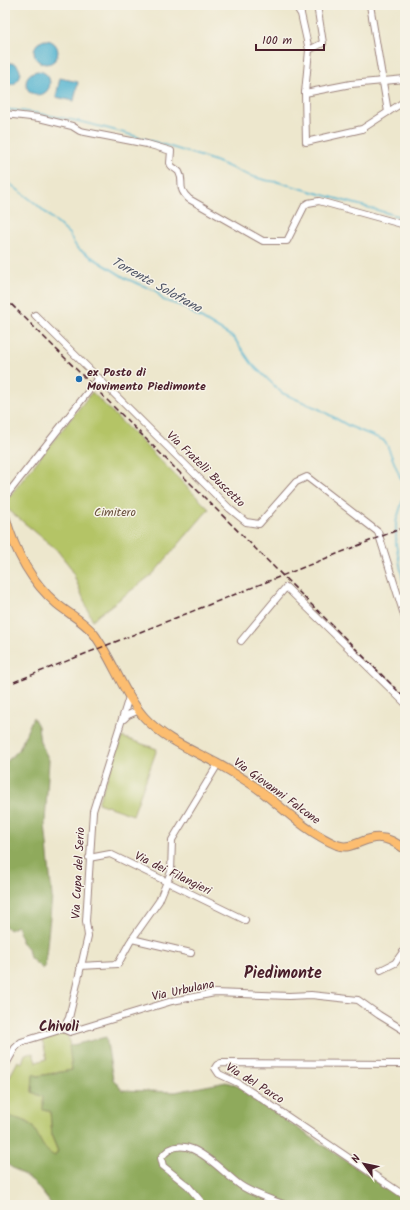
<svg xmlns="http://www.w3.org/2000/svg" width="410" height="1210" font-family="Kalam,sans-serif">
<style>
.green{fill:#b4c466;stroke:#7f7248}
.forest{fill:#8faa5b;stroke:#6c6443}
.water{fill:#52b4d0;stroke:#4e6a7e}
.lines{fill:none;stroke-linecap:round;stroke-linejoin:round}
.stream{stroke:#52b4d0;stroke-width:1.5}
.minor-casing{stroke:#9c837c;stroke-width:8}
.major-casing{stroke:#9c837c;stroke-width:10}
.minor{stroke:#fff;stroke-width:6}
.major{stroke:#fcbd6f;stroke-width:8}
.rail{stroke:#4a1f2b;stroke-width:1.5;stroke-dasharray:6 3;stroke-linecap:butt}
.poi-dot{fill:#1f6fb2;stroke:#f7f3e8;stroke-width:1.5}
.labels{text-anchor:middle;stroke-width:3;stroke-linejoin:round;paint-order:stroke}
.poi-label{font-size:12px;font-weight:bold;fill:#4a1f2b;stroke:#f7f3e8;text-anchor:start}
.street-label{font-size:12px;fill:#4a1f2b;stroke:#f7f3e8}
.park-label{font-size:12px;fill:#6a513d;stroke:#f7f3e8}
.water-label{font-size:13px;font-style:italic;fill:#4d5365;stroke:#f7f3e8}
.quarter-label{font-size:14px;font-weight:bold;fill:#4a1f2b;stroke:#f7f3e8}
.district-label{font-size:16px;font-weight:bold;fill:#4a1f2b;stroke:#f7f3e8}
</style>
<rect width="100%" height="100%" fill="#f7f3e8"/>
<filter id="ink" filterUnits="userSpaceOnUse"><feTurbulence type="fractalNoise" baseFrequency=".025" numOctaves="2"/><feDisplacementMap in="SourceGraphic" scale="8" xChannelSelector="R" yChannelSelector="G"/><feConvolveMatrix kernelMatrix="1 2 1 2 8 2 1 2 1" color-interpolation-filters="sRGB"/></filter>
<filter id="wash" filterUnits="userSpaceOnUse"><feTurbulence type="fractalNoise" baseFrequency=".012" numOctaves="4" result="noise"/><feDisplacementMap in="SourceGraphic" scale="16" xChannelSelector="R" yChannelSelector="G"/><feGaussianBlur stdDeviation="0.9" result="paint"/><feColorMatrix in="noise" values="0 0 0 0 0 0 0 0 0 0 0 0 0 0 0 0 0 1.4 0 .05"/><feComposite in="paint" operator="in"/></filter>
<g filter="url(#wash)">
<rect width="100%" height="100%" fill="#ede7cd"/>
<g class="green">
<path d="M92,392L209,509L153,574L92,620L71,568L56,549L5,507V502Z"/>
<path d="M122,737L157,749L133,815L98,803Z"/>
<path d="M63,1033L66,1034L69,1039L72,1070L37,1076L33,1075L32,1092L43,1097L50,1111L52,1137L58,1152L54,1156L47,1153L28,1122L9,1116L6,1110L5,1085L18,1061L22,1063L25,1054L33,1053L36,1062L47,1059L42,1039Z"/>
</g>
<g class="forest">
<path d="M33,717L38,726L40,742L49,760L45,823L52,897L45,965L43,969L30,958L28,948L21,942V938L17,926L9,930L5,926V763L19,750Z"/>
<path d="M106,1037L113,1079L122,1090L175,1092L226,1082C244,1086 258,1101 272,1111C316,1141 361,1170 405,1200V1205H52L33,1181L8,1165L5,1160V1100L7,1101L6,1110L9,1116C15,1119 22,1119 27,1122C40,1129 38,1149 55,1156L58,1151L52,1137L50,1111L43,1110V1097L32,1092L33,1074L38,1076L72,1070L69,1046Z"/>
</g>
<g class="water">
<circle cx="46" cy="52" r="12"/>
<path d="M5,62L16,64C22,71 22,78 14,84L5,85Z"/>
<circle cx="38" cy="83" r="12"/>
<path d="M60,78L78,82L74,101L56,97Z"/>
</g>
<g class="lines">
<g class="stream">
<path d="M5,109C75,116 140,137 206,158C232,166 250,180 278,182L405,218"/>
<path d="M5,180L35,203L69,234L77,248L127,279L156,291L163,300L181,306L234,338L252,364L282,393L319,409L349,426L383,440L387,445L405,489"/>
<path d="M405,493L396,522V544L405,592"/>
</g>
</g>
</g>
<g filter="url(#ink)">
<g class="lines">
<g class="minor-casing">
<g id="minor">
<path d="M295,5L301,14L309,50"/>
<path d="M317,5L323,43L309,50L305,93L306,142L362,129L405,101"/>
<path d="M370,5L388,112"/>
<path d="M305,93L351,84L405,79"/>
<path d="M5,114L39,118L72,126L80,131L147,144L171,151L170,163C171,168 176,168 179,172C185,183 176,187 189,199L263,241H287L305,205L308,203L319,201L405,225"/>
<path d="M35,315L230,509L246,522L259,524L296,482L307,477L378,532L405,618"/>
<path d="M5,497L99,378"/>
<path d="M241,641L286,587L405,703"/>
<path d="M124,719L128,715L139,710"/>
<path d="M89,858L110,854L245,920"/>
<path d="M132,939L191,953"/>
<path d="M80,966L118,964L130,942L159,901L171,872L172,840L218,764"/>
<path d="M381,970L395,963L405,949"/>
<path d="M63,1029L70,1032L172,1001L215,993L289,996L311,995L358,1000L379,1015L405,1031"/>
<path d="M63,1029L69,1018L88,936L86,921L93,811L129,697"/>
<path d="M405,1064L221,1063L217,1065L215,1068L219,1074L238,1083L405,1196"/>
<path d="M5,1066L15,1048L21,1042L63,1029"/>
<path d="M204,1205L188,1186L163,1166L161,1158C184,1125 221,1172 240,1185C253,1194 271,1199 285,1205"/>
</g>
</g>
<g class="major-casing">
<path id="major" d="M5,516C14,549 30,581 57,604C69,614 84,621 94,634C113,660 123,693 144,717C164,739 192,750 218,764C232,772 248,781 261,791C286,811 307,832 337,845C352,851 365,836 380,838C389,838 397,844 405,849"/>
</g>
<use href="#minor" class="minor"/>
<use href="#major" class="major"/>
<g class="rail">
<path d="M5,298L405,698"/>
<path d="M14,682L405,527"/>
</g>
</g>
</g>
<circle class="poi-dot" cx="79" cy="379" r="4"/>
<g class="labels">
<g class="poi-label">
<text x="87" y="376">ex Posto di<tspan x="87" dy="14">Movimento Piedimonte</tspan></text>
</g>
<g class="street-label">
<text transform="translate(206 469) rotate(44)" y="4">Via Fratelli Buscetto</text>
<text transform="translate(277 791) rotate(36)" y="4">Via Giovanni Falcone</text>
<text transform="translate(78 873) rotate(-87)" y="4">Via Cupa del Serio</text>
<text transform="translate(173 873) rotate(26)" y="4">Via dei Filangieri</text>
<text transform="translate(183 990) rotate(-12)" y="4">Via Urbulana</text>
<text transform="translate(255 1083) rotate(32)" y="4">Via del Parco</text>
</g>
<g class="park-label">
<text x="115" y="516">Cimitero</text>
</g>
<g class="water-label">
<text transform="translate(157 284) rotate(29)" y="5">Torrente Solofrana</text>
</g>
<g class="quarter-label">
<text x="59" y="1031">Chivoli</text>
</g>
<g class="district-label">
<text x="283" y="978">Piedimonte</text>
</g>
</g>
<rect width="410" height="1210" fill="none" stroke="#f7f3e8" stroke-width="20"/>
<g transform="translate(364 1164) rotate(303)" stroke="#f7f3e8" stroke-width="3" paint-order="stroke">
<path d="M0-3L7 15L0 10L-7 15Z" fill="#4a1f2b"/>
<text y="-6" font-size="11" font-weight="bold" text-anchor="middle" fill="#4a1f2b">N</text>
</g>
<path d="M256 44v6h68v-6" fill="none" stroke="#4a1f2b" stroke-width="2"/>
<text x="262" y="44" font-size="12" fill="#4a1f2b" stroke="#f7f3e8" stroke-width="3" paint-order="stroke">100 m</text>
</svg>
